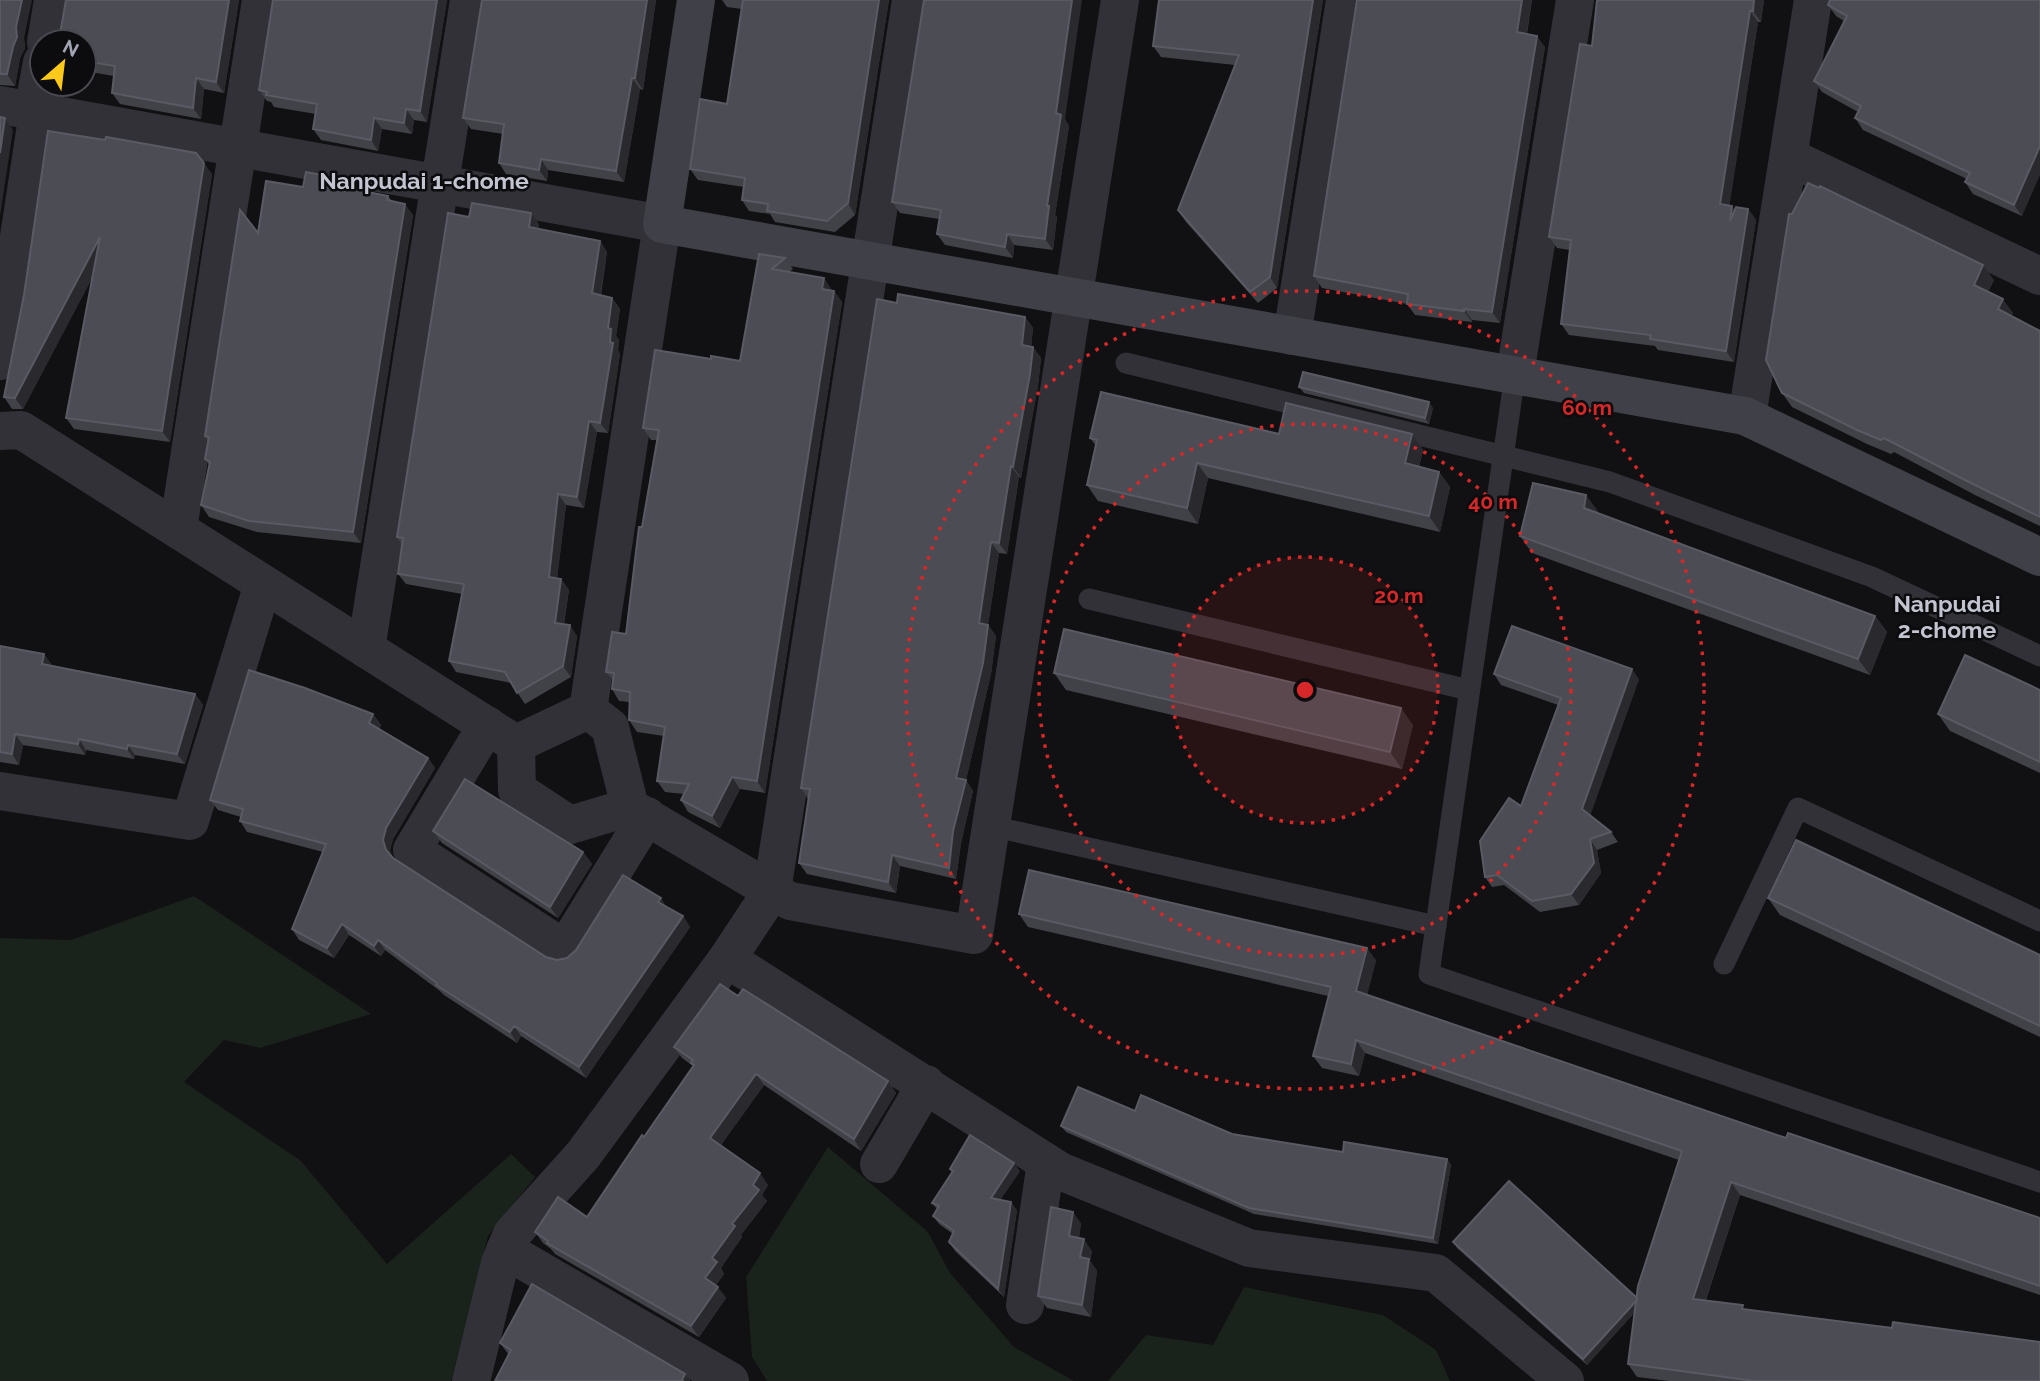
<svg xmlns="http://www.w3.org/2000/svg" width="2040" height="1381" font-family="Raleway,sans-serif">
<style>
.green{fill:#1a221c}
.lines{fill:none;stroke-linecap:round;stroke-linejoin:round}
.lane{stroke:#313137;stroke-width:21}
.street{stroke:#313137;stroke-width:38}
.secondary{stroke:#3f4048;stroke-width:38}
.wall{fill:#414148}
.shaded-wall{fill:#2a292e}
.building{fill:#4b4c54;stroke:#595a63;stroke-width:2}
.ring{fill:none;stroke:#d62828;stroke-width:3.5;stroke-dasharray:3.5 7}
.labels{text-anchor:middle;stroke-width:5;stroke-linejoin:round;paint-order:stroke}
.neighbourhood-label{font-size:23px;font-weight:bold;fill:#c2c4d0;stroke:#0c0b0d}
.centre{fill:#d62828;stroke:#0c0b0d;stroke-width:3.5}
.ring-label{font-size:21px;text-anchor:middle;font-weight:bold;fill:#d62828;stroke:#0c0b0d;stroke-width:5;stroke-linejoin:round;paint-order:stroke}
</style>
<rect width="100%" height="100%" fill="#111012"/>
<g class="green">
<path d="M194,896L371,1014L260,1048L224,1040L184,1082L301,1161L387,1264L511,1154L535,1177L488,1236L451,1381H0V938L71,940Z"/>
<path d="M828,1147L928,1232L950,1273L1014,1347L1074,1381H767L752,1357L746,1277Z"/>
<path d="M1244,1287L1383,1315L1436,1350L1450,1381H1108L1146,1335L1213,1345Z"/>
</g>
<g class="lines">
<g class="lane">
<path d="M1126,363L1610,482L1872,577L2040,656"/>
<path d="M1515,374L1429,974L2040,1182"/>
<path d="M1089,599L1469,690"/>
<path d="M991,826L1436,926"/>
<path d="M1724,964L1798,808L2040,921"/>
</g>
<g class="street">
<path d="M46,42L53,0"/>
<path d="M0,105L662,224L588,710"/>
<path d="M33,111L42,62"/>
<path d="M1789,157L2040,276"/>
<path d="M1292,336L1345,0"/>
<path d="M0,361L38,112"/>
<path d="M1515,374L1575,0"/>
<path d="M1747,417L1813,0"/>
<path d="M0,431L21,430L516,744"/>
<path d="M178,529L261,0"/>
<path d="M366,649L469,0"/>
<path d="M588,710L610,727L630,807L772,891L790,901L974,935L1120,0"/>
<path d="M487,725L412,850L565,949L647,816"/>
<path d="M516,744L517,790L570,825L630,807"/>
<path d="M516,744L588,710"/>
<path d="M0,791L190,821L263,584"/>
<path d="M727,959L1060,1171L1249,1248L1436,1273L1565,1381"/>
<path d="M879,1164L926,1084"/>
<path d="M505,1250L730,1381"/>
<path d="M1025,1305L1046,1162"/>
<path d="M471,1381L500,1263L512,1234L583,1155L727,959L772,891L911,0"/>
</g>
<path class="secondary" d="M696,0L662,224L1745,416L2040,557"/>
</g>
<g class="wall">
<path d="M0,0L24,38L25,48L20,58L15,86L0,85Z"/>
<path d="M66,0H239L224,93L204,89L201,119L120,104L112,93L114,76L84,71V42L60,34Z"/>
<path d="M273,0H447L427,122L414,120L412,134L382,129L378,151L321,140L313,129L316,114L274,107L271,102L267,101L259,90Z"/>
<path d="M482,0H656L643,90L640,89L624,182L548,170L547,181L506,174L499,163L503,134L471,129L463,118Z"/>
<path d="M722,0H889L855,215L835,232L775,222L770,214L749,211L742,200L744,187L698,180L690,169L727,104L742,9L727,7Z"/>
<path d="M1323,0L1277,288L1258,303L1186,222L1178,210L1235,65L1161,57L1153,46Z"/>
<path d="M1357,0H1532L1527,34L1545,47L1500,323L1472,320V322L1415,315L1407,304L1322,288L1314,276Z"/>
<path d="M1597,0H1764L1761,22H1758L1729,206L1735,211L1748,209L1756,220L1734,362L1658,350L1655,346L1569,335L1561,324L1570,250L1557,248L1549,237L1592,46Z"/>
<path d="M2040,0L2022,216L1973,194L1965,182L1967,179L1863,130L1855,118L1858,112L1822,92L1814,81L1844,21L1836,16L1828,5Z"/>
<path d="M1065,119L1069,126L1055,215L1057,217L1053,250L1014,245L1013,258L945,245L937,234L939,219L900,213L892,202Z"/>
<path d="M212,174L170,442L74,429L66,418L93,276L23,409H12L4,397L24,295Z"/>
<path d="M364,183L371,193L388,196L392,201L413,215L361,543L257,532L209,517L201,505L210,466L205,459L208,441L205,436L258,233L303,187Z"/>
<path d="M469,217L539,224L538,229L600,241L607,252L601,295L612,298L620,309L616,336L619,340L618,350L620,354L608,433L597,432L584,508L566,505L557,579H561L569,590L564,624L577,636L571,677L525,704L511,683L456,672L449,661L462,594L406,584L398,574L402,545L397,537Z"/>
<path d="M759,254L785,258L793,269L789,272L832,290V291H834L842,302L765,793L740,789L720,828L688,812L681,800L684,794L665,792L657,781L664,736L637,732L629,720L630,702L619,701L612,689L613,680L606,672L626,634L657,440H651L643,428L711,359L740,361Z"/>
<path d="M1994,280L1988,292L2013,313L2011,316L2040,331V526L1975,495L1894,452L1891,454L1867,444L1792,407L1782,393Z"/>
<path d="M897,303L1025,317L1033,328L1031,347H1033L1041,358L1038,386L1021,478L1019,477L1007,554L999,553L988,625L996,636L991,674L966,780L973,791L961,843L956,879L900,866L896,893L807,874L799,863L808,799L801,788Z"/>
<path d="M1299,387L1433,408L1429,424L1304,393Z"/>
<path d="M1279,434H1412L1423,450L1419,467L1439,472L1450,487L1440,532L1208,478L1198,524L1098,501L1087,485L1096,446L1090,438Z"/>
<path d="M1598,511L1597,513L1875,616L1887,632L1870,675L1532,553L1520,536Z"/>
<path d="M0,646L44,654L51,664V666L195,694L203,705L185,764L135,755L134,759L86,750L85,755L23,745L19,765L0,762Z"/>
<path d="M1054,673L1413,725L1402,769L1066,690Z"/>
<path d="M1494,674L1639,679L1590,815L1611,832L1618,842L1597,850L1601,873L1579,905L1540,912L1504,885L1492,887L1485,877L1521,806L1558,705L1501,685Z"/>
<path d="M2040,690V773L1950,731L1938,714Z"/>
<path d="M373,714L381,725L379,729L428,758L435,768L393,839L390,850L392,857L546,957L557,960L567,958L667,908L683,916L690,927L586,1078L521,1036L517,1043L444,995L440,991L385,950L381,956L349,935L334,958L299,940L292,929L323,852L247,832L240,821L241,817L218,810L210,800Z"/>
<path d="M433,831L583,852L592,864L558,918L442,843Z"/>
<path d="M1768,898L2040,955V1037L1780,915Z"/>
<path d="M1019,914L1376,960L1367,995L1786,1138L2040,1218V1295L1740,1195L1706,1300L2040,1381H1669L1637,1377L1628,1364L1635,1312L1587,1365L1457,1248L1453,1242L1637,1298L1679,1160L1365,1053L1359,1076L1322,1068L1313,1056L1328,996L1028,927Z"/>
<path d="M738,996L888,1081L896,1093L861,1151L764,1085L721,1145L768,1185L762,1195L767,1201L741,1235L742,1237L721,1268L724,1274L716,1285L726,1298L699,1337L555,1254L551,1249L543,1243L535,1232L587,1217L644,1137L693,1066L682,1058L674,1047Z"/>
<path d="M1135,1111L1232,1134L1343,1152L1447,1159L1451,1165L1438,1244L1254,1214L1066,1132L1061,1126Z"/>
<path d="M950,1169L1020,1171L1000,1200L1017,1210L1004,1297L955,1251L949,1242L953,1234L939,1224L933,1216L937,1209L932,1203L952,1173Z"/>
<path d="M1081,1223L1079,1238L1092,1251L1090,1261L1097,1271L1091,1317L1047,1308L1038,1296Z"/>
<path d="M500,1343L685,1374L690,1381H495L509,1355Z"/>
</g>
<g class="shaded-wall">
<path d="M22,0H32L24,38L25,48L20,58L15,86L7,74Z"/>
<path d="M229,0H239L224,93L216,82Z"/>
<path d="M437,0H447L427,122L420,111Z"/>
<path d="M647,0H656L643,90L635,78Z"/>
<path d="M879,0H889L855,215L848,203Z"/>
<path d="M1072,0H1082L1065,119L1069,126L1055,215L1057,217L1053,250L1045,239L1047,206L1056,113Z"/>
<path d="M1313,0H1323L1277,288L1270,277Z"/>
<path d="M1522,0H1532L1525,43L1517,32Z"/>
<path d="M1754,0H1764L1761,22L1753,11Z"/>
<path d="M1750,11L1758,22L1728,215L1720,204Z"/>
<path d="M1537,36L1545,47L1500,323L1492,312Z"/>
<path d="M196,78L204,89L201,119L193,108Z"/>
<path d="M632,78L640,89L624,182L616,171Z"/>
<path d="M406,109L414,120L412,134L404,123Z"/>
<path d="M5,118L13,130L0,216V153Z"/>
<path d="M374,118L382,129L378,151L371,140Z"/>
<path d="M2040,146V175L2022,216L2014,205Z"/>
<path d="M541,159L548,170L547,181L539,170Z"/>
<path d="M204,163L212,174L170,442L162,431Z"/>
<path d="M364,183L372,194L363,191Z"/>
<path d="M405,204L413,215L361,543L353,532Z"/>
<path d="M1732,206L1740,217L1730,221Z"/>
<path d="M1748,209L1756,220L1734,362L1726,351Z"/>
<path d="M531,213L539,224L537,238L529,227Z"/>
<path d="M1007,234L1014,245L1013,258L1005,247Z"/>
<path d="M100,237L108,248L23,409L15,398Z"/>
<path d="M600,241L607,252L599,304L592,293Z"/>
<path d="M1983,265L1994,280L1984,299L1974,285Z"/>
<path d="M824,278L832,290L830,300L822,289Z"/>
<path d="M834,291L842,302L765,793L757,781Z"/>
<path d="M612,298L620,309L616,336L619,340L618,350L620,354L608,433L600,423L610,342L608,328Z"/>
<path d="M2003,299L2013,313L2008,323L1998,309Z"/>
<path d="M1464,309L1472,320V322L1464,311Z"/>
<path d="M1025,317L1033,328L1030,356L1022,345Z"/>
<path d="M1033,347L1041,358L1038,386L1021,478L1013,467Z"/>
<path d="M1429,402L1433,408L1429,424L1425,418Z"/>
<path d="M589,421L597,432L584,508L577,497Z"/>
<path d="M1412,434L1423,450L1416,479L1405,463Z"/>
<path d="M1197,463L1208,478L1198,524L1187,508Z"/>
<path d="M1011,466L1019,477L1007,554L999,543Z"/>
<path d="M1439,472L1450,487L1440,532L1429,516Z"/>
<path d="M558,494L566,505L556,588L549,577Z"/>
<path d="M1586,495L1598,511L1595,525L1584,508Z"/>
<path d="M991,542L999,553L988,625L996,636L991,674L966,780L973,791L961,843L956,879L949,868L956,778Z"/>
<path d="M561,579L569,590L562,634L555,623Z"/>
<path d="M1875,616L1887,632L1870,675L1858,659Z"/>
<path d="M570,625L577,636L571,677L563,666Z"/>
<path d="M44,654L51,664L50,675L42,664Z"/>
<path d="M1632,669L1639,679L1589,819L1582,809Z"/>
<path d="M195,694L203,705L185,764L177,754Z"/>
<path d="M1401,708L1413,725L1402,769L1390,752Z"/>
<path d="M373,714L381,725L377,734L369,723Z"/>
<path d="M15,734L23,745L19,765L12,754Z"/>
<path d="M79,739L86,750L85,755L78,744Z"/>
<path d="M128,745L135,755L134,759L127,749Z"/>
<path d="M428,758L435,768L393,839L390,850L393,861L386,850L383,840L386,828Z"/>
<path d="M732,777L740,789L720,828L712,816Z"/>
<path d="M1590,839L1597,850L1601,873L1579,905L1571,894Z"/>
<path d="M583,852L592,864L558,918L550,907Z"/>
<path d="M892,855L900,866L896,893L888,882Z"/>
<path d="M661,898L668,909L658,902Z"/>
<path d="M683,916L690,927L586,1078L579,1067Z"/>
<path d="M342,924L349,935L334,958L327,948Z"/>
<path d="M378,940L385,950L381,956L374,946Z"/>
<path d="M1367,948L1376,960L1365,1004L1356,991Z"/>
<path d="M514,1026L521,1036L517,1043L510,1032Z"/>
<path d="M1356,1040L1365,1053L1359,1076L1351,1064Z"/>
<path d="M756,1074L764,1085L718,1149L710,1138Z"/>
<path d="M888,1081L896,1093L861,1151L854,1139Z"/>
<path d="M1447,1159L1451,1165L1438,1244L1433,1238Z"/>
<path d="M1014,1163L1020,1171L996,1206L991,1198Z"/>
<path d="M760,1173L768,1185L762,1195L767,1201L741,1235L742,1237L721,1268L724,1274L713,1289L705,1278L712,1258L732,1224Z"/>
<path d="M1731,1182L1740,1195L1702,1311L1693,1299Z"/>
<path d="M1011,1202L1017,1210L1004,1297L998,1289Z"/>
<path d="M1073,1212L1081,1223L1078,1248L1069,1236Z"/>
<path d="M1084,1239L1092,1251L1090,1261L1097,1271L1091,1317L1082,1305L1080,1257Z"/>
<path d="M718,1287L726,1298L699,1337L691,1326Z"/>
<path d="M1638,1298L1642,1304L1587,1365L1583,1359Z"/>
<path d="M685,1374L690,1381H683L682,1380Z"/>
</g>
<g class="building">
<path d="M0,0H22L16,27L17,37L13,47L7,74H0Z"/>
<path d="M66,0H229L216,82L196,78L193,108L112,93L115,66L84,61V42H56L60,34Z"/>
<path d="M273,0H437L420,111L406,109L404,123L374,118L371,140L313,129L317,104L266,95L267,92L259,90Z"/>
<path d="M482,0H647L635,78H632L616,171L541,159L539,170L499,163L504,124L463,118Z"/>
<path d="M743,0H879L848,203L827,221L767,211L768,204L742,200L745,178L690,169L700,99L727,104Z"/>
<path d="M924,0H1072L1056,113L1061,115L1047,206H1049L1045,239L1007,234L1005,247L937,234L941,210L892,202Z"/>
<path d="M1159,0H1313L1270,277L1250,292L1178,210L1239,55L1153,46Z"/>
<path d="M1357,0H1522L1517,32L1537,36L1492,312L1464,309V311L1407,304L1408,294L1314,276Z"/>
<path d="M1597,0H1754L1753,11H1750L1720,204L1732,206L1730,221L1736,207L1748,209L1726,351L1650,339L1651,335L1561,324L1571,240L1549,237L1580,44L1592,46Z"/>
<path d="M1830,0H2040V146L2014,205L1965,182L1970,173L1855,118L1861,106L1814,81L1847,16L1828,5Z"/>
<path d="M0,117L5,118L0,153Z"/>
<path d="M48,131L105,140L106,137L196,153L204,163L162,431L66,418L100,237L15,398L4,397L24,295Z"/>
<path d="M306,172L364,183L363,191L388,196L387,200L405,204L353,532L249,521L201,505L210,462L205,459L209,437L205,436L240,210L258,233L266,181L303,187Z"/>
<path d="M1808,183L1819,188L1820,186L1983,265L1974,285L2003,299L1998,309L2040,331V517L1965,480L1884,438L1881,440L1857,430L1782,393L1766,360L1789,214H1792Z"/>
<path d="M472,203L531,213L529,227L600,241L592,293L612,298L608,328L611,329L610,342L613,343L600,423L589,421L577,497L558,494L549,577L561,579L555,623L570,625L563,666L517,693L505,672L449,661L464,584L398,574L403,538L397,537L448,213L469,217Z"/>
<path d="M759,254L785,258L772,269L824,278L822,289L834,291L757,781L732,777L712,816L681,800L689,784L657,781L665,727L629,720L630,692L612,689L614,673L606,672L612,632L626,634L639,527H642L659,430L643,428L655,350L711,359V356L740,361Z"/>
<path d="M898,294L1025,317L1022,345L1033,347L1030,374L1013,467L1011,466L999,543L991,542L979,623L988,625L983,663L956,778L966,780L953,831L949,868L892,855L888,882L799,863L810,789L801,788L877,299L897,303Z"/>
<path d="M1303,372L1429,402L1425,418L1299,387Z"/>
<path d="M1101,392L1279,434L1286,403L1412,434L1405,463L1439,472L1429,516L1197,463L1187,508L1087,485L1097,440L1090,438Z"/>
<path d="M1533,483L1586,495L1584,508L1875,616L1858,659L1520,536Z"/>
<path d="M1512,626L1632,669L1582,809L1611,832L1590,839L1594,863L1571,894L1532,901L1497,875L1485,877L1480,841L1509,798L1521,806L1561,698L1494,674Z"/>
<path d="M1064,629L1401,708L1390,752L1054,673Z"/>
<path d="M0,646L44,654L42,664L195,694L177,754L128,745L127,749L79,739L78,744L15,734L12,754L0,752Z"/>
<path d="M1965,655L2040,690V762L1938,714Z"/>
<path d="M249,670L305,688L373,714L369,723L428,758L386,828L383,840L386,850L393,858L546,957L557,960L567,958L576,950L623,875L661,898L658,902L683,916L579,1067L514,1026L510,1032L436,985L437,983L378,940L374,946L342,924L327,948L292,929L326,844L240,821L243,809L210,800Z"/>
<path d="M465,779L583,852L550,907L433,831Z"/>
<path d="M1796,840L2040,955V1026L1768,898Z"/>
<path d="M1029,870L1367,948L1356,991L1786,1138L1788,1133L2040,1218V1286L1731,1182L1693,1299L1743,1305L1742,1309L1892,1328L1893,1322L2040,1342V1381H1755L1628,1364L1638,1286L1682,1151L1356,1040L1351,1064L1313,1056L1331,987L1019,914Z"/>
<path d="M720,984L738,996L743,989L888,1081L854,1139L756,1074L710,1138L760,1173L753,1185L759,1190L732,1224L735,1226L712,1258L717,1262L705,1278L718,1287L691,1326L547,1243L548,1241L535,1232L558,1197L587,1217L642,1135L644,1137L694,1065L691,1063L693,1060L674,1047Z"/>
<path d="M1078,1087L1135,1111L1141,1095L1232,1134L1343,1152L1344,1142L1447,1159L1433,1238L1249,1208L1061,1126Z"/>
<path d="M970,1135L1014,1163L991,1198L1011,1202L998,1289L949,1242L954,1231L933,1216L939,1206L932,1203L953,1171L950,1169Z"/>
<path d="M1509,1181L1637,1298V1300L1583,1359L1453,1242Z"/>
<path d="M1051,1207L1073,1212L1069,1236L1084,1239L1080,1257L1089,1259L1082,1305L1038,1296Z"/>
<path d="M532,1284L685,1374L682,1380L683,1381H495L511,1350L500,1343Z"/>
</g>
<circle cx="1305" cy="690" r="133" fill="#d62828" fill-opacity=".12"/>
<g class="ring">
<circle cx="1305" cy="690" r="133"/>
<circle cx="1305" cy="690" r="266"/>
<circle cx="1305" cy="690" r="399"/>
</g>
<g class="labels">
<g class="neighbourhood-label">
<text x="424" y="189">Nanpudai 1-chome</text>
<text x="1947" y="612">Nanpudai<tspan x="1947" dy="26">2-chome</tspan></text>
</g>
</g>
<circle cx="1305" cy="690" r="10" class="centre"/>
<g class="ring-label">
<text x="1587" y="415">60 m</text>
<text x="1493" y="509">40 m</text>
<text x="1399" y="603">20 m</text>
</g>
<g transform="translate(63 63) rotate(28)"><circle r="33" fill="#0c0b0d" stroke="#474850" stroke-width="2"/>
<path d="M0-5L12 26L0 18L-12 26Z" fill="#ffc91c"/>
<text y="-10" font-size="19" font-weight="bold" text-anchor="middle" fill="#a0a4b4">N</text>
</g>
</svg>
